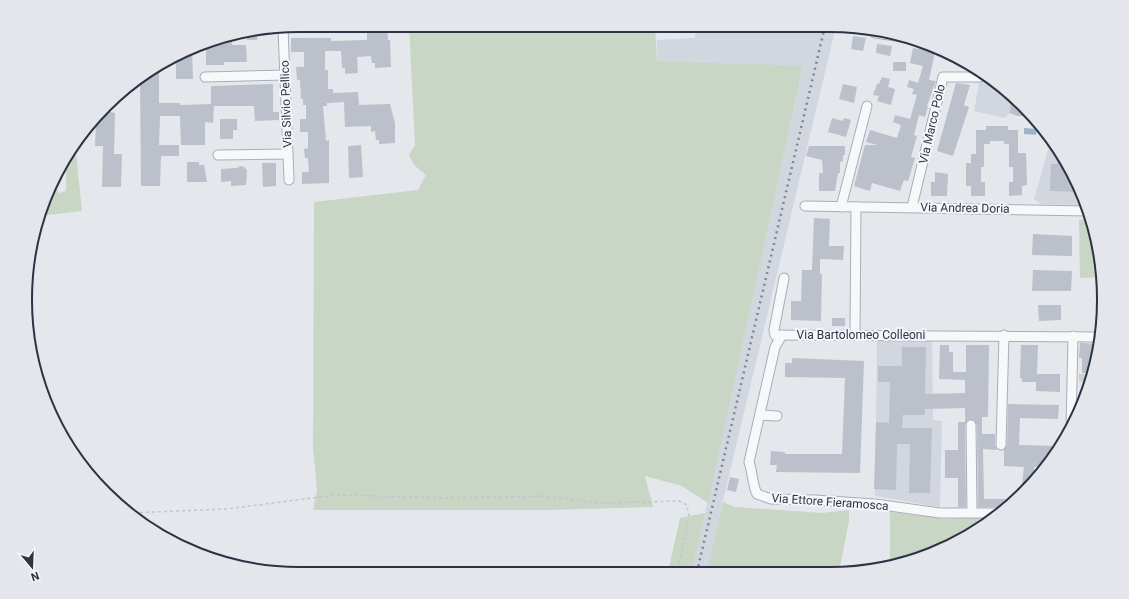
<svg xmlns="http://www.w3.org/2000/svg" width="1129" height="599" font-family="Roboto,sans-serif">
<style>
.built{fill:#d2d6de}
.green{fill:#c9d6c5}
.water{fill:#9fb4cc}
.building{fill:#bbc0ca}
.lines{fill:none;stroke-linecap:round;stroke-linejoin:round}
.street-casing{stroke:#a9aeb7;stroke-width:11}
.path{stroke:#c2c5cb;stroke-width:1.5;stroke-dasharray:3 3;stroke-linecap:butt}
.street{stroke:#f7f8fa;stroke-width:9}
.rail{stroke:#7d8696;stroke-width:2.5;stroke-dasharray:2 4;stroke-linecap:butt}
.labels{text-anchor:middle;stroke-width:4;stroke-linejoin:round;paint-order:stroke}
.street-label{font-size:12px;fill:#2b3445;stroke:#f4f6f9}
.rim{fill:none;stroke:#2b3445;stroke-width:2}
</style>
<rect width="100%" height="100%" fill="#e4e7ec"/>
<g class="built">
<path d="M696,25L836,26L706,572H692L803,67L657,61V40L695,38Z"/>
<path d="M981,72L997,82L1033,116H1017L1010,113L1005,118L974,111Z"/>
<path d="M1051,140L1067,162L1086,205L1041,204L1034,199Z"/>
<path d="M877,340H932L933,420L942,421L940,507L875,496Z"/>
</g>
<g class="green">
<path d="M409,25H655L657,61L803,66L708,503L682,486L645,476L653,507L550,510H313L317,490L313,447L314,202L418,190L426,175L414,165L409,155L415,145Z"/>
<path d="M75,143L82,211L40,216L54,184L59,193L66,191V158Z"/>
<path d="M1091,218L1102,264V277L1080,278L1079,220Z"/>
<path d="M1079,374H1093L1091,379L1081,382L1079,381Z"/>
<path d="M723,502L735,507L822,513L849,510V521L839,572H706Z"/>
<path d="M890,512L946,519L988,516L990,521C967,541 921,562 890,562Z"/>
<path d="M705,513L692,572H668L680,518Z"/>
</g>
<path class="water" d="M1024,128L1037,129L1036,135L1024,134Z"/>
<g class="building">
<path d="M387,28L388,40H390L391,67L375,68V63H372L371,56L357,57L358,73L345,74V68H342L341,51H325V70H328V89H333V93L358,92L359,105L390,104L395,123V143L379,144V140H376L375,131L371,132V126L345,127L344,102L327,103V106H323L326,141L329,140V183L302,184V172H309L308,158H305L304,149L308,148V132H300V119H306V105H303V99H301L300,80H297L296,67H304V52H291V38H331V41L367,40V29Z"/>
<path d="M258,32L257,40H247V34Z"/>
<path d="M853,36L866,38L863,51L851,49Z"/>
<path d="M210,40H232V45H246L247,62H224V65H206V43H209Z"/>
<path d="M877,44L892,46L890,56L876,53Z"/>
<path d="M913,48L935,52L929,80L936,81L927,106L928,107L925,117L919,115L914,135L917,136L911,157L915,158L908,181L904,180L900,191L872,183L870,191L854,186L865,145H877L866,142L870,130L897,138L901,125L893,122L895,115L910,119L917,95L912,94L914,89L907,87L909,80L918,83L923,66L910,63Z"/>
<path d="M192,50L193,79H176V59Z"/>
<rect x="893" y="62" width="13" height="9"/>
<path d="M151,72H159V103H180V105L211,104V86L273,84V112H279V120L255,121L254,106H214L213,123L205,122V145H181L180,116H160L159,145H179V156H161L160,186H141L140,77Z"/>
<path d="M882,77L890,79L888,87L895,89L891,105L877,101L879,96L873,95L877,84H879Z"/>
<path d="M956,83L970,85L964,105L969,107L953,156L937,151Z"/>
<path d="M843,84L857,87L854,103L839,99Z"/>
<path d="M1011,95L1014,98L1033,116H1017L1010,113Z"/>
<path d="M110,106V112L115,113L114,154H122L121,187H102L103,146H95L96,121Z"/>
<path d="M832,118L843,121L844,118L851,120L846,137L828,132Z"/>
<path d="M220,119H237V130H233V139H220Z"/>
<path d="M986,126H1008V130H1018V153H1026L1027,185L1022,186V195L1009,196V182H1013V167H1009V144H1004V141H990V144H984V167H981V182H985V196H971V186H966V163H971V154H976V130H986Z"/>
<path d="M361,145L363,177L349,178L348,146Z"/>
<path d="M809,146H845V155H843V161L840,162V173H838L835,191H819V173H823L822,160L806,156Z"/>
<path d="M1057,148L1065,159V164H1068V173H1072L1081,192L1050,191L1051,164H1057Z"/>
<path d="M187,162H199V165H204L207,182H187Z"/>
<path d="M262,163H276V186L263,187Z"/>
<path d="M240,166L244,167L247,170L246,185L231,186V181L221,182V169L237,168Z"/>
<path d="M935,172L948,174L947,196H931V182H935Z"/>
<path d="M814,218L830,219L829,246H844L843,260L820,259V274H822L821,321L791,320V301H801L802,270H812Z"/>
<path d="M1033,234L1072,236V256L1032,255Z"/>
<path d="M1033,270L1072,271L1071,291H1032Z"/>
<path d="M1038,305H1061V320L1039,321Z"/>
<rect x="832" y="318" width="13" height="8"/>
<path d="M1080,343L1099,344L1094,373H1082V358H1079Z"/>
<path d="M940,345H949V352H953V372H966V345H989L988,417H982V434H995V445L997,450L983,449L984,499H1015L1003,509L999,507H978L977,425L974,420H968L965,425L966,507H958V478H945V450H958V422H965V408L925,409V415H903L902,428H932L930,493H909L910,444H897L896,490L874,489L876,422L889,423L890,382H878V366H902V347H926L925,394L965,393V380L939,379Z"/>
<path d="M1021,345H1038L1037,374H1060V392L1036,391V382H1022V378H1020Z"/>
<path d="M792,358L864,361L860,473L776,472L777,465H770L771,451L785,452V454H842L845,378L785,377V363H792Z"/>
<path d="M1008,404L1059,405L1058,419L1020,418L1019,445L1059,446L1045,467H1034V483L1021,493L1024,467L1004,466V450L1007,445Z"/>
<path d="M730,477L739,479L736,492L727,490Z"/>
</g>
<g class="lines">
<g class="street-casing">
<g id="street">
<path d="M283,28L289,180"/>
<path d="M875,33L910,38"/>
<path d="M205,77L285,75"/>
<path d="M218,155L288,154"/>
<path d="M805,206L1089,211"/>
<path d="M841,207L867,106"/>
<path d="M912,207L943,77H979"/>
<path d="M784,278L774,330L775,335L1100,337"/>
<path d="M782,335L775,347L749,462C753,473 752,484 757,494L771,499L815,500L875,504L940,513H999"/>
<path d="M855,335L856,207"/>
<path d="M760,415L777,416"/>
<path d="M971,425L972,513"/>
<path d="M1071,428L1073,336"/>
<path d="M1001,445L1004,335"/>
</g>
</g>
<path class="path" d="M128,513L227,509L335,495L447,498L541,496L601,503L679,501L687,505L689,517L677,572"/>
<use href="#street" class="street"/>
<path class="rail" d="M697,572L825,26"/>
</g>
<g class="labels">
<g class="street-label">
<text transform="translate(286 104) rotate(-92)" y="4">Via Silvio Pellico</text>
<text transform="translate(932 124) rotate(-77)" y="4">Via Marco Polo</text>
<text transform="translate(965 208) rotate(1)" y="4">Via Andrea Doria</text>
<text x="861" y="339">Via Bartolomeo Colleoni</text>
<text transform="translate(830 502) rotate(4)" y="4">Via Ettore Fieramosca</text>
</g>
</g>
<path d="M0 0H1129V599H0ZM299 32H830A267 267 0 0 1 1097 299V300A267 267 0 0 1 830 567H299A267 267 0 0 1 32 300V299A267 267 0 0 1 299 32Z" fill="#e4e6eb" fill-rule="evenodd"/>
<path class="rim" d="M299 32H830A267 267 0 0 1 1097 299V300A267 267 0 0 1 830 567H299A267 267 0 0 1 32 300V299A267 267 0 0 1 299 32Z"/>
<g transform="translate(32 567) rotate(161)" stroke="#f4f6f9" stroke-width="3" paint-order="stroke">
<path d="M0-3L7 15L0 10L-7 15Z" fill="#2b3445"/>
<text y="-6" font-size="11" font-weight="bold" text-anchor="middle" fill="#2b3445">N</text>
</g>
</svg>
